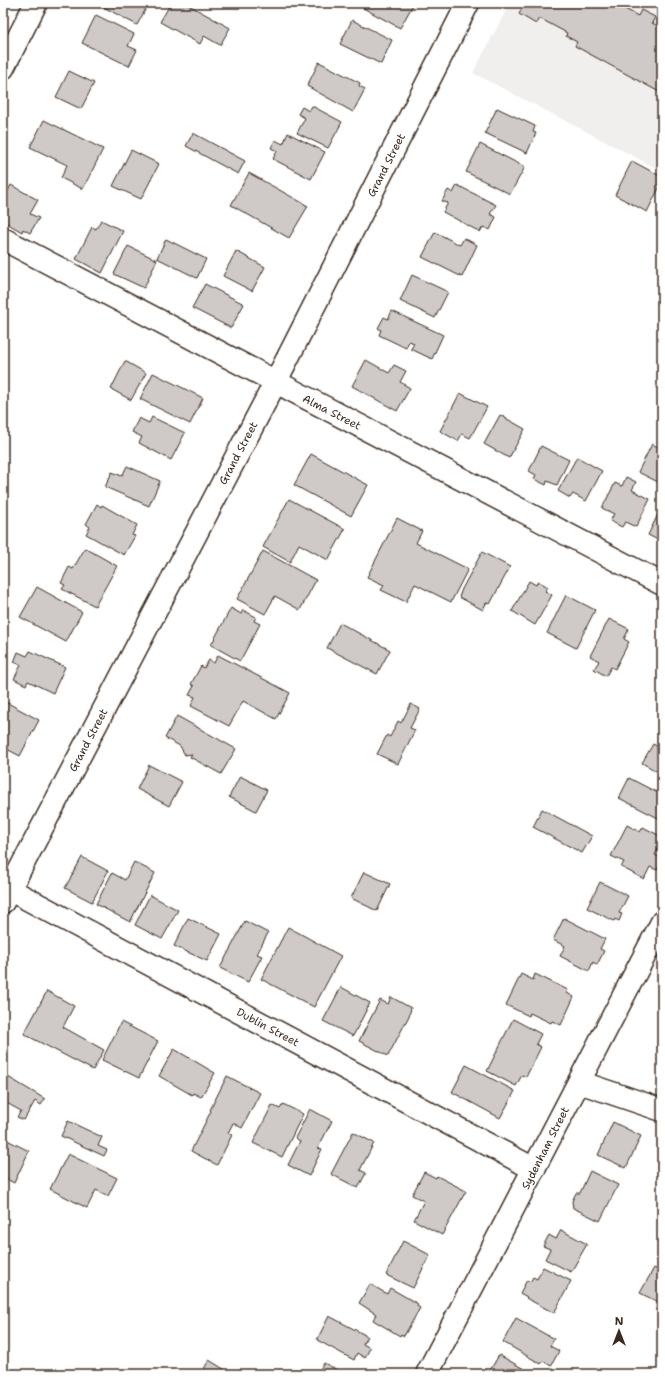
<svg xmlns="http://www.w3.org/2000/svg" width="665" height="1377" font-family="'Shantell Sans',sans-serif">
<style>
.built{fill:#f1efee}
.building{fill:#cfcac7;stroke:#3b2a1e}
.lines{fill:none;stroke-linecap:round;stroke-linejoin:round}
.minor-casing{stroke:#3b2a1e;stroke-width:25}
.minor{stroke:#fff;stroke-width:22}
.labels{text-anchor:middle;stroke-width:3;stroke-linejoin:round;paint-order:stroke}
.street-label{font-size:11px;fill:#3b2a1e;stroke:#fff}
</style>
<rect width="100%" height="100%" fill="#fff"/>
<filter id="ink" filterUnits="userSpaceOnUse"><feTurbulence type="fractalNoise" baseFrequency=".025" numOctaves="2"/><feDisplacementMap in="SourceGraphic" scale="8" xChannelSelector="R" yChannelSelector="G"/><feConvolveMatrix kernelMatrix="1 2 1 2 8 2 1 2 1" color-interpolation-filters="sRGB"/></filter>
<g filter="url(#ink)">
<path class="built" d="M510,3H662V171L473,73Z"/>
<g class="building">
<path d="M96,3H149L137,25Z"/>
<path d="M171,3H185L230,28L220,45L204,36L200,44L160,22Z"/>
<path d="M366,3H414L400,28L363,8Z"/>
<path d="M525,3H614L638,16L641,10L655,17L652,23L662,28V91L661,93L575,46L577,42L566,36L567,33L539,18L536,24L519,14Z"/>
<path d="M96,15L134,34L128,46L137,50L129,66L82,43Z"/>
<path d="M352,20L392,40L381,64L340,44Z"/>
<path d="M319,62L360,83L359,86L365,89L353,112L307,86Z"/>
<path d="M69,71L94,83L81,109L56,97Z"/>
<path d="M312,106L342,122L328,148L297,133L305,118L298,114L302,107L309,111Z"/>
<path d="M497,108L535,126L533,132L536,133L527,153L485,133Z"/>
<path d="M44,120L103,149L83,189L61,178L67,165L30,147Z"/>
<path d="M193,133L245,161L238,174L186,146Z"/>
<path d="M288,133L325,152L311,179L273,159L277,151L271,148L275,140L283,144Z"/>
<path d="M480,144L525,167L510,194L466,172Z"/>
<path d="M131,150L159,164L141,199L113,186Z"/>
<path d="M632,161L662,177V182L647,212L615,195Z"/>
<path d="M249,173L308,206L289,238L231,205Z"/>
<path d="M11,185L38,200L30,214L39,218L30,233L23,229L22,232L3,221V200Z"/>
<path d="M457,185L496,205L490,214L496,217L490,230L483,227L480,232L443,212L448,203L442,201L448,190L453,193Z"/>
<path d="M101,220L123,231L102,273L76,259L92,227L96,229Z"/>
<path d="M435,232L460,245L464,238L477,245L462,277L422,257Z"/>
<path d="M166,239L206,259L197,278L157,258Z"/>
<path d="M128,246L157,260L144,288L114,274Z"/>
<path d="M236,251L265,267L252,291L223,276Z"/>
<path d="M412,275L448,292L435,318L400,301Z"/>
<path d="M205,284L244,304L231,328L192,308Z"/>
<path d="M392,311L443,335L432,359L411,349L414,343L409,341L406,348L379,335L381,330L378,328L384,317L388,319Z"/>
<path d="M366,360L389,373L394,365L406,371L400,382L410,388L397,411L352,386Z"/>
<path d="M125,361L146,373L131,400L111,389Z"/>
<path d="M153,373L203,398L190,424L140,399Z"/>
<path d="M460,393L487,407L470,438L462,434L458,441L440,431Z"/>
<path d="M500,415L525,429L509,458L484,444Z"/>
<path d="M152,417L185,433L171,460L139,443L142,437L132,432L139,418L149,423Z"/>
<path d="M652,444L662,449V484L638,472Z"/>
<path d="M541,446L569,460L557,485L547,481L546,485L534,479L536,475L529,471Z"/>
<path d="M311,454L368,485L351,516L294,485Z"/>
<path d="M577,457L602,471L586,501L573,494L570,498L558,491Z"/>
<path d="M127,466L160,481L149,506L105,487L112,472L122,476Z"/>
<path d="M626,477L636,482L632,490L650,499L636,527L625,522L622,527L610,521L614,514L602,508L615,483L622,486Z"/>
<path d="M289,499L345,529L328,560L299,544L290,562L263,547Z"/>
<path d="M97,504L101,507L102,505L137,525L132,535L135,536L124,555L86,534L90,527L86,524Z"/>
<path d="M662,506V542L648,535Z"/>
<path d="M397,518L422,531L416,543L468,569L451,602L415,584L406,602L381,590L384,585L367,577Z"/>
<path d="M85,548L117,566L95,606L62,589L65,585L61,583L69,567L73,569Z"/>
<path d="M263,551L316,580L300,610L275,596L265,614L237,599Z"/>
<path d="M482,552L510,567L490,604L486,603L483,610L459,597L462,589Z"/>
<path d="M529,581L536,585L538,581L548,587L545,591L552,595L535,625L512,611Z"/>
<path d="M37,587L82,612L66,642L20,617Z"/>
<path d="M566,595L595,610L576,648L547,633Z"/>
<path d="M231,608L241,614L243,610L256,617L254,621L260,624L240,661L211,645Z"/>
<path d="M609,619L629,629L624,639L629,642L615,669L611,667L606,676L594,669L599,661L590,656Z"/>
<path d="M340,623L390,650L377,674L327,648Z"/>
<path d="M30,651L65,667L53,693L28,681L26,685L14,679L21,665L14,662L18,652L27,656Z"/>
<path d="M218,655L290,693L276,719L243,701L229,726L191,706L195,697L189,695L194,686L191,684L201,666L204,668L209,660L214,663Z"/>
<path d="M6,702L39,720L20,756L3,747V706Z"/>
<path d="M411,704L420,709L410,728L415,730L398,764L377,754L387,735L390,737L398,721L401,723Z"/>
<path d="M177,716L236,749L221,774L190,757L192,754L185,755L180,746L165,738Z"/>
<path d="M653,744L662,749V774L642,763Z"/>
<path d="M149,765L182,782L169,806L137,789Z"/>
<path d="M240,776L267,790L256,811L229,797Z"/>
<path d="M629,778L656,792L662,781V820L619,798Z"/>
<path d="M542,809L592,836L582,853L533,827Z"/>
<path d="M627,825L640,832L643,827L662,837V842L655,855L662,859V861L657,870L650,867L644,879L621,867L624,862L611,856Z"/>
<path d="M82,857L108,871L92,902L65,888Z"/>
<path d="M134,862L155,873L130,922L96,904L112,873L125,880Z"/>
<path d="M364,872L390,884L377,911L351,898Z"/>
<path d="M600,882L628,896L619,913L622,914L619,921L615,919L614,921L587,908Z"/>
<path d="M150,895L178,910L162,939L135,925Z"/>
<path d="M188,918L221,934L207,961L174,946Z"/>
<path d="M564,918L605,939L600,949L604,951L597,965L593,962L589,971L560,956L565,946L553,940Z"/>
<path d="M245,921L268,933L257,954L262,956L248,982L220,968Z"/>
<path d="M288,927L341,956L314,1007L261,979Z"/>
<path d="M521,974L533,980L535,974L568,990L567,993L574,997L561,1025L552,1021L551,1023L530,1013L529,1016L506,1005Z"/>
<path d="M341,987L370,1003L353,1036L323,1021Z"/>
<path d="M47,991L74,1006L63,1027L104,1050L93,1070L24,1034Z"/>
<path d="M391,997L411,1008L409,1016L388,1056L359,1041L380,1000L388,1004Z"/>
<path d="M513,1019L541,1034L536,1044L541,1047L526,1077L522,1075L516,1086L487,1071Z"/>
<path d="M121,1022L158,1041L139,1078L102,1060Z"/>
<path d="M174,1049L215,1073L201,1097L193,1093L192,1095L159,1076Z"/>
<path d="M466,1065L515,1091L500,1118L452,1092Z"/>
<path d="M3,1074L45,1099L41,1105L35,1101L24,1120L17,1117L21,1111L3,1101Z"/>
<path d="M227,1076L260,1093L242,1128L233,1123L228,1133L232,1135L217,1165L191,1151L211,1111L210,1110Z"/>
<path d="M283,1104L303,1114L282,1157L253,1143L272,1105L280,1109Z"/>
<path d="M310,1109L332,1121L318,1148L322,1149L309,1176L288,1165L300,1141L295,1138Z"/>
<path d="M68,1121L102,1137L98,1146L107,1150L104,1156L61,1136Z"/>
<path d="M613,1122L641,1136L626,1168L598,1155Z"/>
<path d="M353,1132L374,1143L360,1170L366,1173L358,1188L331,1174Z"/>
<path d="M3,1138L29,1151L14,1183L3,1177Z"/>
<path d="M68,1154L117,1178L108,1196L96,1190L87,1208L50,1189Z"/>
<path d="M590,1171L618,1185L600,1221L573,1208L572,1201L576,1193H580Z"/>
<path d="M424,1172L436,1178L437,1176L466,1191L442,1235L414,1220L424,1201L412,1195Z"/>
<path d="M561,1230L587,1244L571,1272L545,1259L550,1249L543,1246L549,1235L556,1239Z"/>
<path d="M403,1241L430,1255L413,1288L386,1275Z"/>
<path d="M543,1267L571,1281L554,1313L526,1298L527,1297L520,1293L527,1280L530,1282L533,1277L537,1279Z"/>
<path d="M654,1268L662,1272V1304L640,1293Z"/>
<path d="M370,1284L387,1294L390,1288L418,1304L417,1306L420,1308L404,1336L401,1334L400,1336L373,1320L376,1314L359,1303Z"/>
<path d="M329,1316L367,1336L363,1344L370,1348L365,1358L357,1353L354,1360L317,1340Z"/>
<path d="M516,1318L554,1339L550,1346L559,1351L551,1366L543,1361L541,1364L503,1342Z"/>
<path d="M499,1355L524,1369L521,1374H488Z"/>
<path d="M209,1360L232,1374H201Z"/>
<path d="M324,1363L345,1374H317Z"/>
</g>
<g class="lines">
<g class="minor-casing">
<g id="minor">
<path d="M3,68L36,3"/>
<path d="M3,239L662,584"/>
<path d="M3,886L534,1169"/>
<path d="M3,902L275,383L468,3"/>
<path d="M579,1082L662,1110"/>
<path d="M427,1374L662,922"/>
</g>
</g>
<use href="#minor" class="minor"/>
</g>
</g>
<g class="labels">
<g class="street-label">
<text transform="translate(386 165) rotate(-63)" y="4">Grand Street</text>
<text transform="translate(332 412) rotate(27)" y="4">Alma Street</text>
<text transform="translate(238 453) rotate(-62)" y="4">Grand Street</text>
<text transform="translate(88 740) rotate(-62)" y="4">Grand Street</text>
<text transform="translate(268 1027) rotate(28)" y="4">Dublin Street</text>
<text transform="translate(545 1148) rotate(-63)" y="4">Sydenham Street</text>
</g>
</g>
<rect width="665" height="1377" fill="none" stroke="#fff" stroke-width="16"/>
<rect x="8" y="8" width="649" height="1361" fill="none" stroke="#3b2a1e" stroke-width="1.5" filter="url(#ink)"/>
<g transform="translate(619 1331)" stroke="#ffffff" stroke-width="3" paint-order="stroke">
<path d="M0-3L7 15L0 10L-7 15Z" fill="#3b2a1e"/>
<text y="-6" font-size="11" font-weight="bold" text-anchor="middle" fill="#3b2a1e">N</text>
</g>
</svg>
